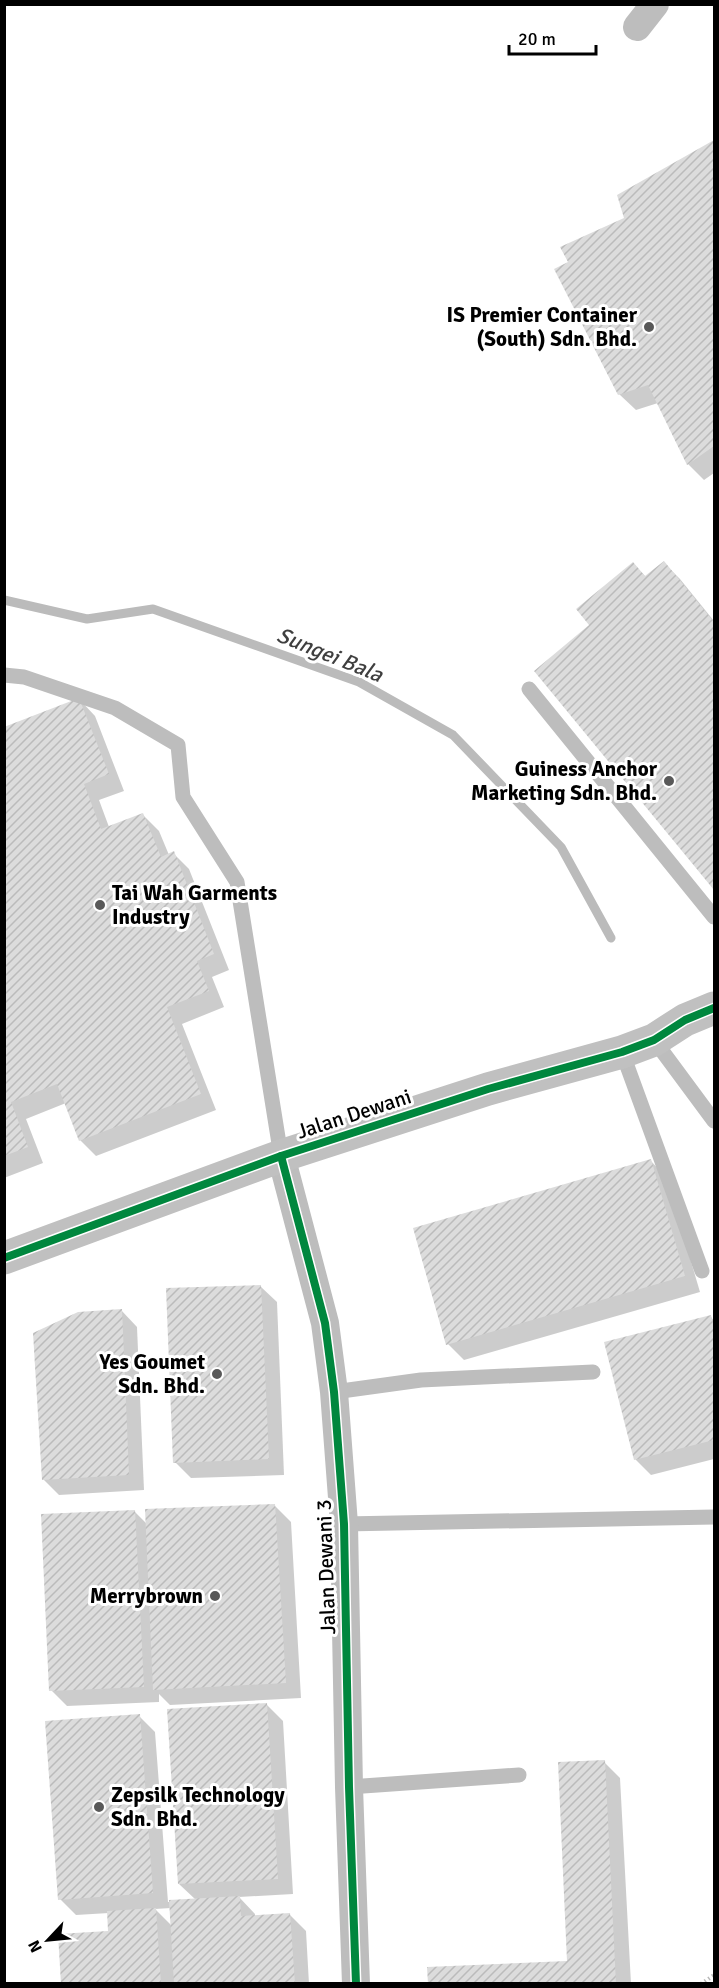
<svg xmlns="http://www.w3.org/2000/svg" width="719" height="1988" font-family="Signika,sans-serif">
<style>
.shadow{fill:#0003;fill-rule:evenodd}
.lines{fill:none;stroke-linecap:round;stroke-linejoin:round}
.stream{stroke:#bbb;stroke-width:9}
.building{fill:url(#building-hatch)}
.path{stroke:#b8b8b8;stroke-width:4;stroke-dasharray:1.5 3;stroke-linecap:butt}
.lane{stroke:#bdbdbd;stroke-width:15}
.street{stroke:#bdbdbd;stroke-width:28}
.secondary{stroke:#c0c0c0;stroke-width:33}
.cycleway-casing{stroke:#fff;stroke-width:11}
.cycleway{stroke:#00873e;stroke-width:8}
.poi-dot{fill:#595959;stroke:#fff;stroke-width:2}
.labels{text-anchor:middle;stroke-width:6;stroke-linejoin:round;paint-order:stroke}
.poi-label{font-size:21px;font-weight:bold;fill:#000;stroke:#fff;text-anchor:end}
.street-label{font-size:21px;fill:#000;stroke:#fff}
.water-label{font-size:22px;font-style:italic;fill:#3f3f3f;stroke:#fff}
</style>
<defs>
<pattern id="building-hatch" width="6" height="6" patternUnits="userSpaceOnUse" patternTransform="scale(1.5)"><rect width="6" height="6" fill="#dcdcdc"/><path d="M-1 1l2-2M0 6l6-6M5 7l2-2" fill="none" stroke="#bbb"/></pattern>
</defs>
<rect width="100%" height="100%" fill="#fff"/>
<g class="shadow">
<path d="M714,142V473L704,480L688,464L658,403L636,410L619,394L570,263L626,219L619,195Z"/>
<path d="M664,563L680,579L714,621V887L536,672L592,625L633,564L646,577Z"/>
<path d="M79,699L95,716L124,791L99,800L109,827L143,815L159,831L169,855L173,853L189,869L229,970L212,977L224,1007L182,1024L216,1110L96,1156L80,1140L66,1103L26,1119L43,1163L4,1178V729Z"/>
<path d="M650,1160L666,1177L700,1292L464,1360L448,1344Z"/>
<path d="M260,1286L277,1302L284,1475L191,1478L175,1462Z"/>
<path d="M121,1310L137,1327L144,1490L59,1495L43,1479Z"/>
<path d="M711,1317L714,1321V1459L651,1475L635,1459Z"/>
<path d="M275,1506L291,1522L301,1698L170,1705L159,1694V1702L67,1706L51,1690L135,1512L147,1524Z"/>
<path d="M267,1705L283,1721L293,1894L239,1897L255,1914V1916L290,1915L306,1931L309,1984H63L110,1932L109,1913L76,1915L60,1899L139,1716L155,1732L168,1902L196,1900L179,1884ZM171,1908L172,1926L155,1909Z"/>
<path d="M604,1762L620,1778L631,1984H429L569,1962Z"/>
</g>
<g class="lines">
<path class="stream" d="M4,600L87,619L153,609L359,682L453,735L561,847L611,938"/>
</g>
<g class="building">
<path d="M714,140V446L687,465L648,385L618,395L554,269L568,262L560,247L624,218L617,195Z"/>
<path d="M664,561L714,622V890L534,671L589,625L576,609L633,562L645,576Z"/>
<path d="M79,698L109,774L84,784L101,829L143,813L161,857L174,851L214,954L197,961L209,991L167,1007L201,1094L79,1141L57,1084L11,1102L28,1147L4,1156V727Z"/>
<path d="M651,1159L685,1276L446,1345L413,1228Z"/>
<path d="M261,1285L269,1459L173,1463L166,1288Z"/>
<path d="M122,1309L129,1475L42,1480L33,1333L78,1312Z"/>
<path d="M711,1315L714,1329V1440L634,1460L604,1342Z"/>
<path d="M275,1504L286,1683L153,1690L145,1509Z"/>
<path d="M135,1510L144,1687L49,1691L41,1514Z"/>
<path d="M267,1703L278,1879L178,1884L167,1709Z"/>
<path d="M140,1714L153,1893L58,1900L45,1721Z"/>
<path d="M605,1760L616,1984H428L427,1967L567,1961L558,1762Z"/>
<path d="M240,1896L241,1916L290,1913L295,1984H174L169,1900Z"/>
<path d="M156,1908L161,1984H61L58,1934L108,1931L107,1911Z"/>
</g>
<g class="lines">
<path class="path" d="M701,1984L714,1975"/>
<g class="lane">
<path d="M4,675L24,677L115,708L178,745L183,797L237,882L281,1156"/>
<path d="M529,689L714,917"/>
<path d="M654,1040L714,1121"/>
<path d="M622,1052L702,1271"/>
<path d="M334,1392L421,1380L593,1372"/>
<path d="M344,1524L714,1517"/>
<path d="M349,1787L519,1775"/>
</g>
<g class="street">
<path d="M637,27L655,4"/>
<path d="M281,1156L325,1323L334,1392L344,1524L349,1787L356,1984"/>
</g>
<path class="secondary" d="M4,1258L281,1156L488,1089L622,1052L654,1040L685,1020L714,1008"/>
<g class="cycleway-casing">
<g id="cycleway">
<path d="M281,1156L325,1323L334,1392L344,1524L349,1787L356,1984"/>
<path d="M4,1258L281,1156L488,1089L622,1052L654,1040L685,1020L714,1008"/>
</g>
</g>
<use href="#cycleway" class="cycleway"/>
</g>
<g class="poi-dot">
<circle cx="649" cy="327" r="6"/>
<circle cx="669" cy="781" r="6"/>
<circle cx="100" cy="905" r="6"/>
<circle cx="217" cy="1374" r="6"/>
<circle cx="215" cy="1596" r="6"/>
<circle cx="99" cy="1807" r="6"/>
</g>
<g class="labels">
<g class="poi-label">
<text x="637" y="322">IS Premier Container<tspan x="637" dy="24">(South) Sdn. Bhd.</tspan></text>
<text x="657" y="776">Guiness Anchor<tspan x="657" dy="24">Marketing Sdn. Bhd.</tspan></text>
<text x="112" y="900" text-anchor="start">Tai Wah Garments<tspan x="112" dy="24">Industry</tspan></text>
<text x="205" y="1369">Yes Goumet<tspan x="205" dy="24">Sdn. Bhd.</tspan></text>
<text x="203" y="1603">Merrybrown</text>
<text x="111" y="1802" text-anchor="start">Zepsilk Technology<tspan x="111" dy="24">Sdn. Bhd.</tspan></text>
</g>
<g class="street-label">
<text transform="translate(354 1114) rotate(-18)" y="7">Jalan Dewani</text>
<text transform="translate(326 1567) rotate(-92)" y="7">Jalan Dewani 3</text>
</g>
<g class="water-label">
<text transform="translate(330 654) rotate(22)" y="8">Sungei Bala</text>
</g>
</g>
<rect width="719" height="1988" fill="none" stroke="#000000" stroke-width="12"/>
<g transform="translate(48 1940) rotate(244)" stroke="#ffffff" stroke-width="4.5" paint-order="stroke">
<path d="M0-4.5L10 22L0 15L-10 22Z" fill="#000000"/>
<text y="-9" font-size="16" font-weight="bold" text-anchor="middle" fill="#000000">N</text>
</g>
<path d="M509 45v9h87v-9" fill="none" stroke="#000000" stroke-width="3"/>
<text x="518" y="45" font-size="18" fill="#000000" stroke="#ffffff" stroke-width="4.5" paint-order="stroke">20 m</text>
</svg>
